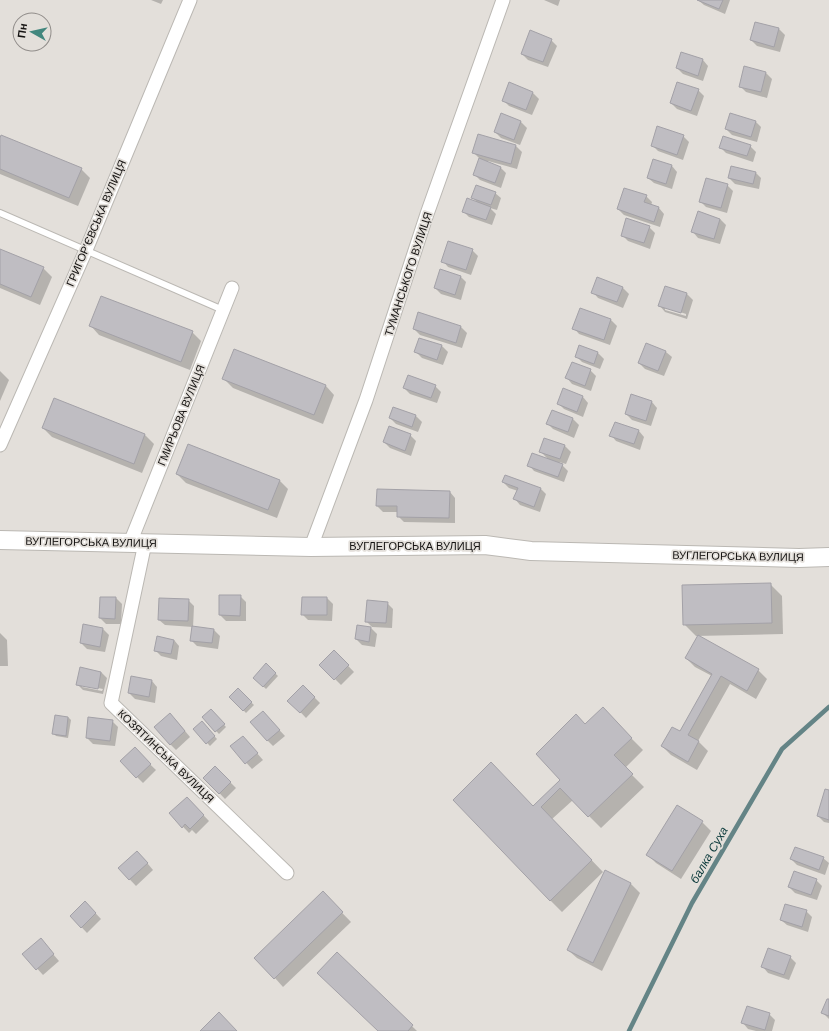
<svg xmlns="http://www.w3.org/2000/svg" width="829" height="1031" font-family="'DM Sans',sans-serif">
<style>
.shadow{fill:#0003;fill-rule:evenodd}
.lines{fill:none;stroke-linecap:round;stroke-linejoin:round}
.stream{stroke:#648486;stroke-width:4.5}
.building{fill:#bfbdc2;stroke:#a3a1a7}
.lane-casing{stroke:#bbb8b3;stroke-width:8}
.street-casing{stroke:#bbb8b3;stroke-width:15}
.secondary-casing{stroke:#bbb8b3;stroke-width:20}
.lane{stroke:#fff;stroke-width:6}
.street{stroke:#fff;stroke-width:13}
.secondary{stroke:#fff;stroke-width:18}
.labels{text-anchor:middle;stroke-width:3.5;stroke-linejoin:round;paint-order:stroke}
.street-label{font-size:11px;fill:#151312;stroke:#e3dfda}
.water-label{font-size:12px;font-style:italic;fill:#073738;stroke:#e3dfda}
</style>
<rect width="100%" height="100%" fill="#e3dfda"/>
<g class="shadow">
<path d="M151,0H163L161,4Z"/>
<path d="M544,0H560L558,6Z"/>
<path d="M698,0H730L725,14L704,5Z"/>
<path d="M755,23L779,29L785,35L780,52L757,46L751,40Z"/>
<path d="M551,40L557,46L548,67L528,60L522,54Z"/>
<path d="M703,60L708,66L703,81L683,74L677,68Z"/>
<path d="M745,68L766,73L772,79L767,98L746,92L740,86Z"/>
<path d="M509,84L533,93L539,99L532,115L509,106L503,100Z"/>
<path d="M698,90L704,96L697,116L677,109L671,103Z"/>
<path d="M502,114L521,122L527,128L520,145L501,138L495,132Z"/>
<path d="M755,121L761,127L757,142L732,135L726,129Z"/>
<path d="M683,136L689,142L683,160L658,151L652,145Z"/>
<path d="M0,141L81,169L90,178L78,206L0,174Z"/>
<path d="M516,146L522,152L517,169L488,161V163L501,168L506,173L501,188L480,180L474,174L480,159L474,153Z"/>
<path d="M750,146L756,152L753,162L726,153L720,147Z"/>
<path d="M672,166L677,172L672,189L654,183L648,178Z"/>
<path d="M755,172L761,178L759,189L735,184L729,178Z"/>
<path d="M727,185L733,191L727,213L706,207L700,201Z"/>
<path d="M495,193L501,198L497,210L490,208L496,214L492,225L469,217L463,211L478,203L473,198Z"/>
<path d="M646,196L652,202L651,206L659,208L664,214L660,227L624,215L618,209Z"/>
<path d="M720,219L726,225L720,244L698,238L693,232Z"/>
<path d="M649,227L655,233L650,249L628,241L622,235Z"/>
<path d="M0,250L43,268L52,277L40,305L0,288Z"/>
<path d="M472,250L478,256L471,275L448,267L443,261Z"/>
<path d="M460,276L466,282L461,300L441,294L435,288Z"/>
<path d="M598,279L623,288L629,294L623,308L598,298L593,292Z"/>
<path d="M666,287L687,294L693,300L687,319L665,312L660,306ZM665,307L686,314V316L665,310Z"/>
<path d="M581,309L611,320L617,326L610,345L579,334L574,328Z"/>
<path d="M419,313L461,327L467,333L462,348L420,335L414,329Z"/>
<path d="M91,326L192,332L201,341L190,370L99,335Z"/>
<path d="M420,339L442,346L448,352L443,365L422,358L416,352Z"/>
<path d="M647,344L666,352L672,357L664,376L645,369L639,363Z"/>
<path d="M579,346L598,353L604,359L600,369L582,362L576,356Z"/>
<path d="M590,370L596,376L591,391L572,384L567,378Z"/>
<path d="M0,371L9,380L0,401Z"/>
<path d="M224,379L326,386L334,395L323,424L233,388Z"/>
<path d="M435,386L441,392L437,403L410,394L404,388Z"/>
<path d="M583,397L588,403L583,417L564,409L558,403Z"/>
<path d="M54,399L145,435L154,444L142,473L52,437L43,428Z"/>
<path d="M652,402L657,408L651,426L632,420L626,414Z"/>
<path d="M394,409L416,416L422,422L418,432L396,424L390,418Z"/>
<path d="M552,411L573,419L579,425L574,438L553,429L547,423Z"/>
<path d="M615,423L639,431L644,437L640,450L616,441L611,435Z"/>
<path d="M410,435L416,441L411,456L390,448L384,442Z"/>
<path d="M545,439L565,446L571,452L566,464L559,462L568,471L564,482L534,471L529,465L549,460L540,451Z"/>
<path d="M177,474L279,480L288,489L277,518L186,483Z"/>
<path d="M503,482L541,489L546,494L540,512L520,505L515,499L518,491L509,488Z"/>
<path d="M450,492L455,498V523L404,522L398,516V512H383L377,506Z"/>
<path d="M770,584L782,596L783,634L696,636L684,624Z"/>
<path d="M240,596L246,602V621H226L220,615Z"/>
<path d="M116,598L122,604L121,624H106L100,618Z"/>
<path d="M327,598L333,604L332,621L308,620L302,614Z"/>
<path d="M188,600L194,606L193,628L214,630L220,636L218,649L197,646L191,640L193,627L165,625L159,620Z"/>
<path d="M387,603L393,609L392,628L372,627L366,621Z"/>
<path d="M358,626L371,628L377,634L375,647L362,645L356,639Z"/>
<path d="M103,629L109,635L105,652L87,649L81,643Z"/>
<path d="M0,633L7,640L8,666H0Z"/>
<path d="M174,640L179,646L177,660L161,656L155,650Z"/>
<path d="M334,651L354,672L341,685L321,665Z"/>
<path d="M686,658L758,670L767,679L756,699L730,684L698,741L708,751L697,770L671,755L662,746L680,733L712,676L695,667Z"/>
<path d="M266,665L278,676L266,689L254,678Z"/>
<path d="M101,672L107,678L103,694L83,690L77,684ZM82,685L103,689L102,691L82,687Z"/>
<path d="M152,681L157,687L155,703L135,699L129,693Z"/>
<path d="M303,686L320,703L306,718L289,700Z"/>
<path d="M238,690L254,705L246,713L231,697Z"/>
<path d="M211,710L226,727L219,734L203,717Z"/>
<path d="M68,717L71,720L68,738L56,736L53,733Z"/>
<path d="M268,718L285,736L273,746L268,741Z"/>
<path d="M176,720L190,737L176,750L170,744Z"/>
<path d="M112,721L118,727L115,746L93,744L87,738Z"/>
<path d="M614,721L643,750L625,768L644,787L601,828L573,800L552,819L603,872L562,912L550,900L533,807L562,780Z"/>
<path d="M202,723L217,739L210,746L194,729Z"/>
<path d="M248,743L263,760L252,769L231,746Z"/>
<path d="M134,749L156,770L143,783L121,761Z"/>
<path d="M215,767L236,788L225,799L205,778Z"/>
<path d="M829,791V823L824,822L818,816Z"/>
<path d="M187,798L209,821L196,834L192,830L189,833L170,813Z"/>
<path d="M702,822L711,831L681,879L656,863L647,854Z"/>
<path d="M143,858L153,870L136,886L119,868Z"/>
<path d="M823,858L829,863L825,875L797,865L791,859Z"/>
<path d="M606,872L631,884L640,893L602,971L577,958L568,950Z"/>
<path d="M816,880L822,886L817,900L795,893L789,887Z"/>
<path d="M323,893L351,922L283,987L275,978Z"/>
<path d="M85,902L101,919L87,933L71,916Z"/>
<path d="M806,911L812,917L808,932L787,925L781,920Z"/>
<path d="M46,946L59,961L43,975L24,954Z"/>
<path d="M337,954L417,1031H379Z"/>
<path d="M790,957L796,963L789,980L768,973L763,967Z"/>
<path d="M829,1001V1019L823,1013Z"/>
<path d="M769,1014L775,1020L772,1031H756L748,1029L743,1023Z"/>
</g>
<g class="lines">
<path class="stream" d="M629,1031L692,903L782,749L829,707"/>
</g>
<g class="building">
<path d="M697,0H723L719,9Z"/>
<path d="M755,22L779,28L774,47L750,40Z"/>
<path d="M530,30L552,39L543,62L521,54Z"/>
<path d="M681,52L703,59L698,76L676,68Z"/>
<path d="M744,66L766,72L761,92L739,87Z"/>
<path d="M509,82L533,92L526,110L502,101Z"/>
<path d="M677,82L699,89L691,111L670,103Z"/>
<path d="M501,113L521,121L514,140L494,132Z"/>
<path d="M730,113L756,121L751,137L725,129Z"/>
<path d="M657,126L684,135L677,155L651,146Z"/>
<path d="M478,134L516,145L511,164L472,153Z"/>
<path d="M1,135L82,168L69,198L0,169V138Z"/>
<path d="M723,136L751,145L747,156L719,148Z"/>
<path d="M479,158L501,167L495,183L473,175Z"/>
<path d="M653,159L672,165L666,184L647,178Z"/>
<path d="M731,166L756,172L753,184L728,178Z"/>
<path d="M706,178L728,184L721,208L699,202Z"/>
<path d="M476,185L496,192L491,205L471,198Z"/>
<path d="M624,188L647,195L644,202L659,207L654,222L617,209Z"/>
<path d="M467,198L491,207L486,220L462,212Z"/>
<path d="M698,211L720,219L714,239L691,232Z"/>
<path d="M626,218L650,226L644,243L621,236Z"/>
<path d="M448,241L473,249L466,270L441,262Z"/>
<path d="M0,249L44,267L31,297L0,284Z"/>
<path d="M440,269L461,276L455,295L434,288Z"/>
<path d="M597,277L623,287L617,302L591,293Z"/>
<path d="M665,286L687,293L681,313L658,306Z"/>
<path d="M101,296L193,331L181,362L89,326Z"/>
<path d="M580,308L611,319L604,340L572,329Z"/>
<path d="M418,312L461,326L456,343L413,329Z"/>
<path d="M419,338L442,345L437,360L414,352Z"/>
<path d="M646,343L666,351L658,371L638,363Z"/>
<path d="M579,345L598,352L594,364L575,357Z"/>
<path d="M234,349L326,385L314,415L222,379Z"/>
<path d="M572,362L591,369L585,386L565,378Z"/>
<path d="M408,375L436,385L431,398L403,388Z"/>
<path d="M563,388L583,396L577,412L557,404Z"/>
<path d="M631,394L652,401L646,421L625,414Z"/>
<path d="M54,398L145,434L134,464L42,428Z"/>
<path d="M393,407L416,415L412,427L389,418Z"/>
<path d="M552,410L573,418L568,432L546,424Z"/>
<path d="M615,422L639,430L634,444L609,436Z"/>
<path d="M389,426L411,434L405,451L383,442Z"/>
<path d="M544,438L565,445L560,459L539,452Z"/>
<path d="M188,444L280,480L268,510L176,474Z"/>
<path d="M532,453L563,464L558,477L527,466Z"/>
<path d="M505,475L541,488L534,507L513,499L518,488L502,482Z"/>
<path d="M377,489L450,491L449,518L397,517V506H376Z"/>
<path d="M771,583L772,623L683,625L682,585Z"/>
<path d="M219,595H241L240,616L219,615Z"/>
<path d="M100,597H116L115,619L99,618Z"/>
<path d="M302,597H327V615H301Z"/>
<path d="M159,598L189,599L188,621L158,620Z"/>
<path d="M367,600L388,602L386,623L365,622Z"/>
<path d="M83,624L103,628L100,647L80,643Z"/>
<path d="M357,625L371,627L369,642L355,639Z"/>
<path d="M192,626L214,629L212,643L190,641Z"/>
<path d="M698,635L759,669L747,691L721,676L688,735L699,741L688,762L661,746L672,727L680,731L712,674L685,658Z"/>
<path d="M157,636L174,640L171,654L154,651Z"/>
<path d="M334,650L349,665L334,680L319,665Z"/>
<path d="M266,663L276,673L263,687L253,678Z"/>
<path d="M80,667L101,672L98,689L76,685Z"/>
<path d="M131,676L152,680L149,697L128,693Z"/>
<path d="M303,685L315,697L300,713L287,701Z"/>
<path d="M238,688L252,702L243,711L229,697Z"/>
<path d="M603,707L632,738L614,755L633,774L588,817L560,788L541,807L592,860L550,901L453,800L491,762L533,806L560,780L536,754L576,714L585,724Z"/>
<path d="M211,709L225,724L215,732L202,717Z"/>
<path d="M263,711L280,730L267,741L250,722Z"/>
<path d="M170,713L185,731L170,745L154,727Z"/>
<path d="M55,715L68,717L66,736L52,734Z"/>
<path d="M88,717L113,720L110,741L86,738Z"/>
<path d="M202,721L215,736L206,744L193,729Z"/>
<path d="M243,736L258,753L245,764L230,746Z"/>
<path d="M135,747L151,764L136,778L120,761Z"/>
<path d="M215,766L231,782L219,794L203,778Z"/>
<path d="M825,789L829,790V820L817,816Z"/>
<path d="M187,797L204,815L190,829L185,824L182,828L169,813Z"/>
<path d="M677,805L703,821L672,871L646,855Z"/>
<path d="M795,847L824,857L819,870L790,859Z"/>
<path d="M137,851L148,863L129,880L118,868Z"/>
<path d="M605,870L631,883L593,963L567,950Z"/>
<path d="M794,871L817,879L811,895L788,887Z"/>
<path d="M323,891L343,912L274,979L254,958Z"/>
<path d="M85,901L96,913L81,928L70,916Z"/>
<path d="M785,904L807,910L802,927L780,920Z"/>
<path d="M41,938L54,954L36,970L22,954Z"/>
<path d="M768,948L791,956L784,975L761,967Z"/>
<path d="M337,952L413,1025L408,1031H378L317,973Z"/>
<path d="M827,999H829V1016L821,1013Z"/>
<path d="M747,1006L770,1013L765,1030L741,1023Z"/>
<path d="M219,1012L237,1031H200Z"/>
</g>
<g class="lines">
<g class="lane-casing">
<path id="lane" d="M0,213L223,310"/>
</g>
<g class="street-casing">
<g id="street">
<path d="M0,445L86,250L190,0"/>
<path d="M130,543L232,288"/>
<path d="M145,543L111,703L287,873"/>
<path d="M311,547L366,400L427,214L503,0"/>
</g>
</g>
<g class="secondary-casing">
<path id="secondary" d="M0,540L311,547L485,545L531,551L799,558L829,557"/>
</g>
<use href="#lane" class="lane"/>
<use href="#street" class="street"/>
<use href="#secondary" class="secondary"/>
</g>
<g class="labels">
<g class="street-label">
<text transform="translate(96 223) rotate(-67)" y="4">ГРИГОР’ЄВСЬКА ВУЛИЦЯ</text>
<text transform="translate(408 274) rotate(-72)" y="4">ТУМАНСЬКОГО ВУЛИЦЯ</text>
<text transform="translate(181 415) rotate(-68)" y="4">ГМИРЬОВА ВУЛИЦЯ</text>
<text transform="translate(91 542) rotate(1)" y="4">ВУГЛЕГОРСЬКА ВУЛИЦЯ</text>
<text x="415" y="550">ВУГЛЕГОРСЬКА ВУЛИЦЯ</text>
<text transform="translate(738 556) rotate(1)" y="4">ВУГЛЕГОРСЬКА ВУЛИЦЯ</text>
<text transform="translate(166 756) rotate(44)" y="4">КОЗЯТИНСЬКА ВУЛИЦЯ</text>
</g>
<g class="water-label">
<text transform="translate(709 855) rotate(-60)" y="4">балка Суха</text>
</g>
</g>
<g transform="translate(32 32) rotate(278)"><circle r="19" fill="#e3dfda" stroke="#918d8a"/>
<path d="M0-3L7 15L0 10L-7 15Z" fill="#42877e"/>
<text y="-6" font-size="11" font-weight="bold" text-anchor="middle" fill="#151312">Пн</text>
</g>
</svg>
